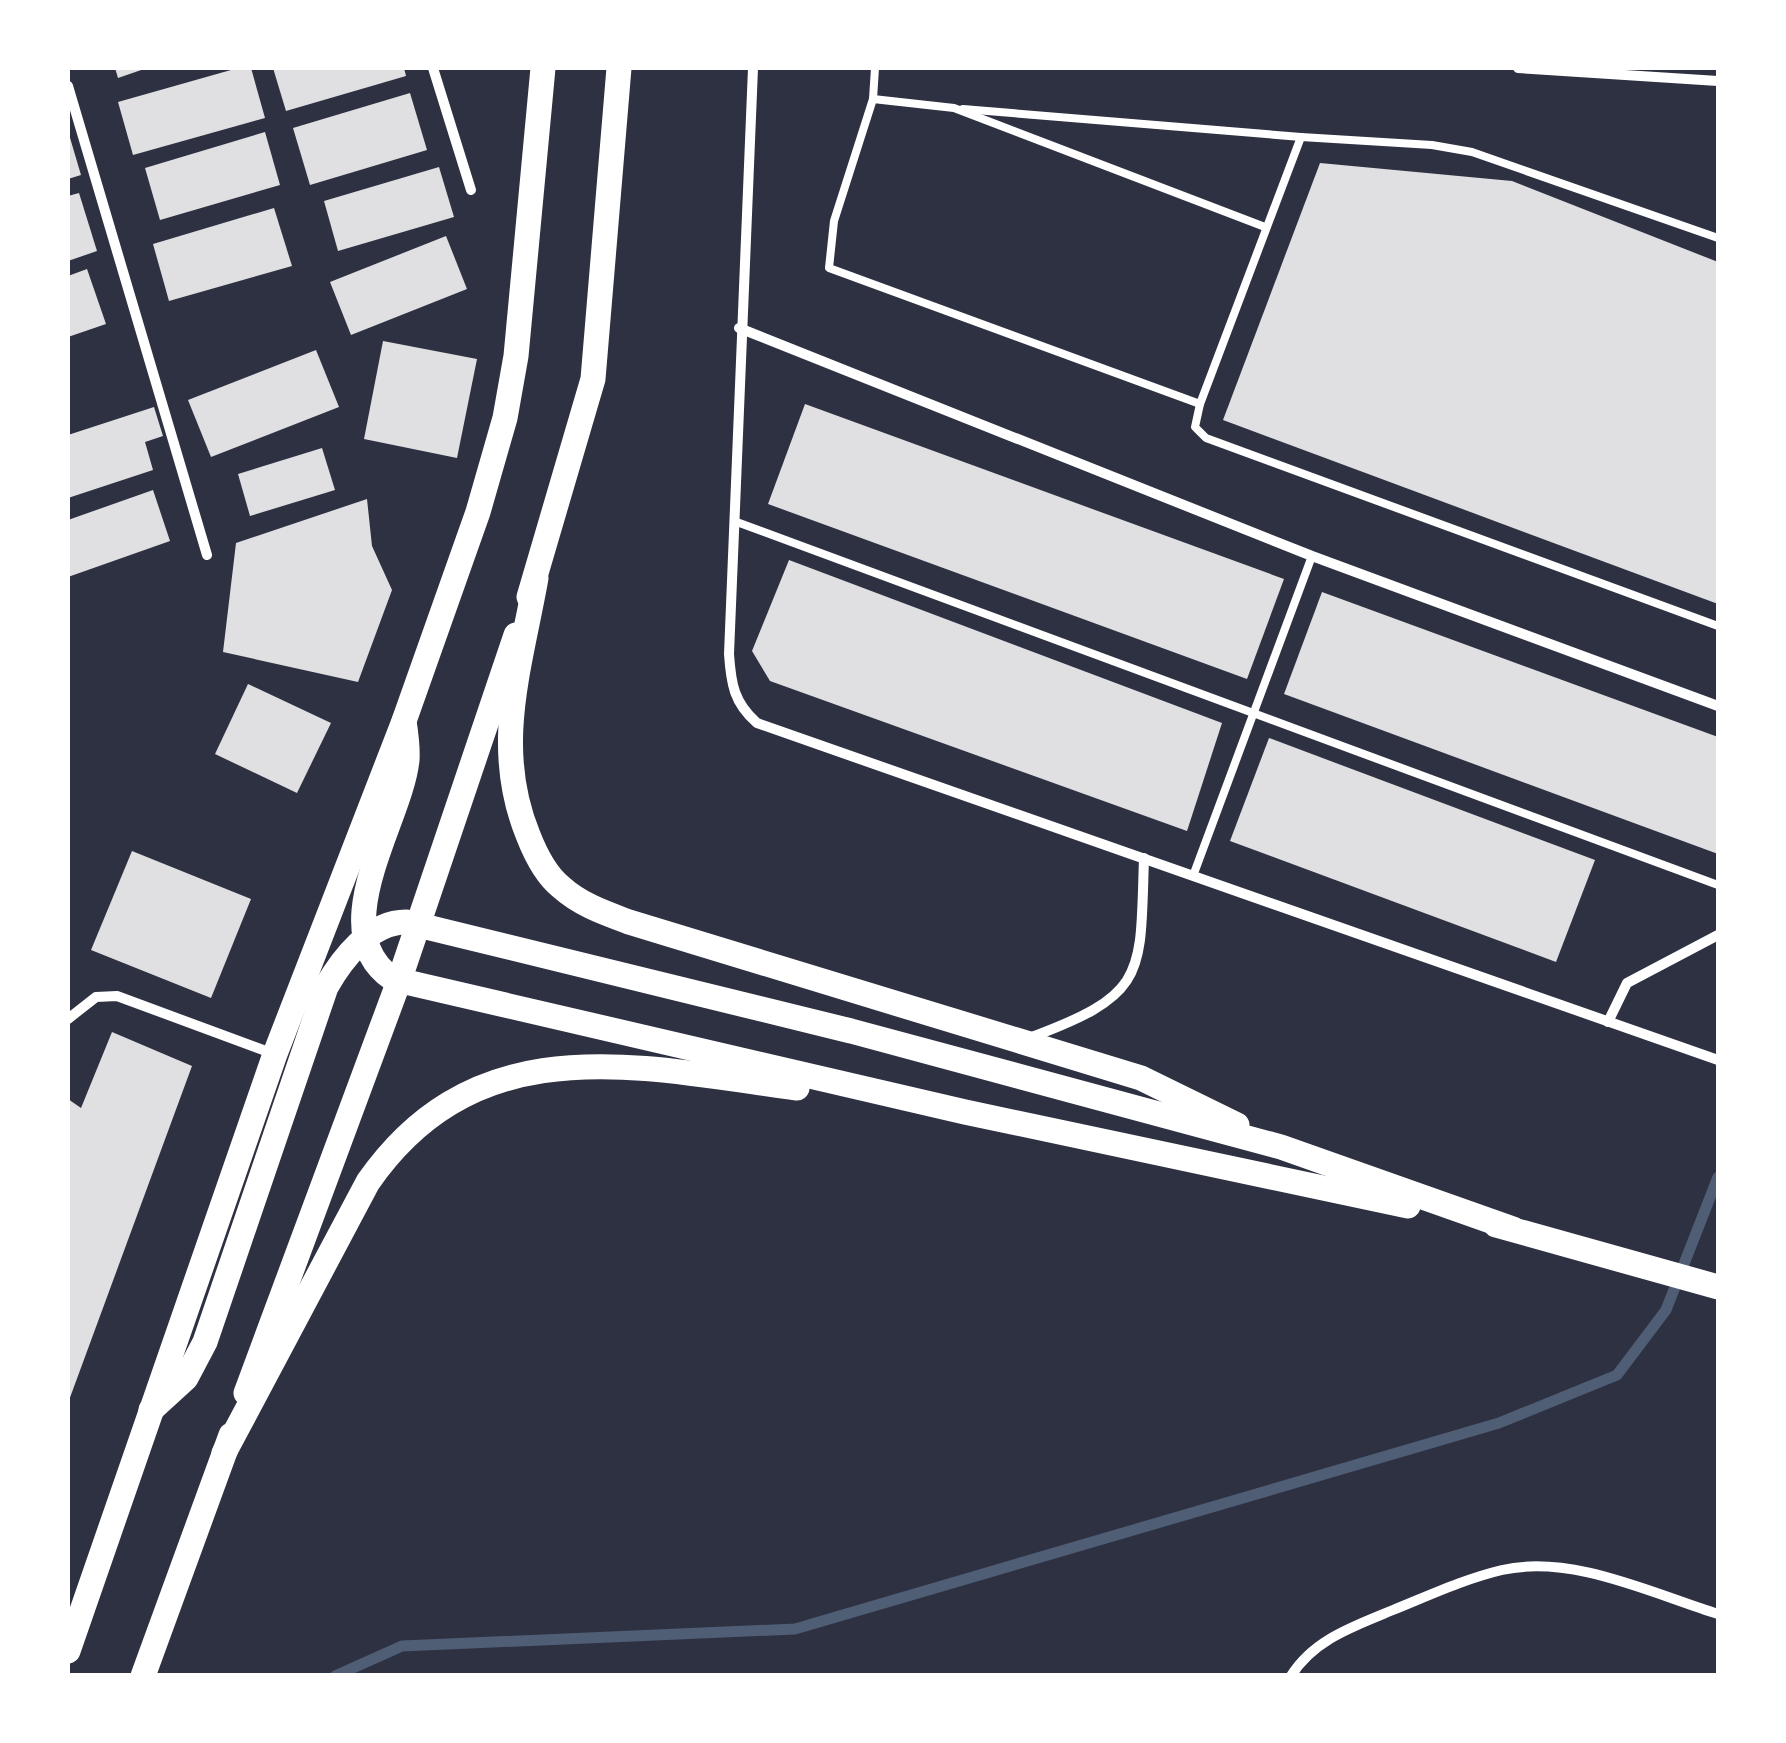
<svg xmlns="http://www.w3.org/2000/svg" width="1786" height="1743" font-family="Mulish,sans-serif">
<style>
.lines{fill:none;stroke-linecap:round;stroke-linejoin:round}
.stream{stroke:#4f5d75;stroke-width:11}
.building{fill:#e0e0e3}
.service{stroke:#fff;stroke-width:8}
.minor{stroke:#fff;stroke-width:10}
.primary{stroke:#fff;stroke-width:25}
.trunk{stroke:#fff;stroke-width:25}
</style>
<rect width="100%" height="100%" fill="#2d3142"/>
<g class="lines">
<path class="stream" d="M335,1676L402,1646L795,1629L1499,1423L1617,1375L1666,1310L1718,1177"/>
</g>
<g class="building">
<path d="M115,68H147L118,78Z"/>
<path d="M238,68H251L265,118L133,155L118,102Z"/>
<path d="M273,68H404L406,76L286,111Z"/>
<path d="M410,93L427,150L310,185L293,128Z"/>
<path d="M68,131L81,175L68,179Z"/>
<path d="M265,132L280,185L160,220L145,168Z"/>
<path d="M1320,163L1512,181L1718,262V604L1223,420Z"/>
<path d="M439,167L454,217L338,251L324,201Z"/>
<path d="M79,193L97,251L68,261V196Z"/>
<path d="M274,208L292,266L169,301L153,244Z"/>
<path d="M446,236L467,289L351,335L330,282Z"/>
<path d="M87,269L106,324L68,337V276Z"/>
<path d="M383,341L477,359L457,458L364,439Z"/>
<path d="M316,350L339,407L211,457L188,400Z"/>
<path d="M805,404L1284,579L1247,679L768,504Z"/>
<path d="M154,407L163,436L145,442L153,470L68,498V435Z"/>
<path d="M322,448L335,490L250,516L238,474Z"/>
<path d="M153,490L170,541L68,577V520Z"/>
<path d="M367,499L372,546L392,590L358,682L223,652L236,543Z"/>
<path d="M789,560L1222,723L1187,831L770,681L752,651Z"/>
<path d="M1322,592L1718,737V854L1284,694Z"/>
<path d="M248,684L331,723L297,793L215,754Z"/>
<path d="M1269,738L1595,860L1556,962L1230,841Z"/>
<path d="M132,851L251,899L211,998L91,950Z"/>
<path d="M112,1032L192,1066L68,1403V1099L81,1108Z"/>
</g>
<g class="lines">
<g class="service">
<path d="M875,68L873,99L834,221L829,268L1200,404L1301,137L1432,145L1472,152L1718,238"/>
<path d="M873,99L954,108L1265,227"/>
<path d="M963,109L1301,137"/>
<path d="M1200,404L1195,427L1206,438L1718,626"/>
<path d="M734,521L1718,885"/>
<path d="M1193,876L1312,556"/>
</g>
<g class="minor">
<path d="M433,68L471,190"/>
<path d="M753,68L729,654C731,684 734,703 757,723L1718,1060"/>
<path d="M1518,68L1718,81"/>
<path d="M68,86L207,555"/>
<path d="M739,328L1312,556L1718,706"/>
<path d="M68,1019L96,997L117,996L274,1054"/>
<path d="M1608,1022L1627,983L1718,935"/>
<path d="M1029,1038C1148,994 1140,976 1144,858"/>
<path d="M1291,1676C1314,1639 1355,1626 1393,1610C1428,1596 1464,1579 1502,1570C1572,1554 1653,1594 1718,1614"/>
</g>
<g class="primary">
<path d="M529,597L593,379L619,68"/>
<path d="M246,1393L399,981L516,635"/>
<path d="M68,1651L275,1054L404,721L478,512L505,418L516,356L543,68"/>
<path d="M143,1676L231,1435"/>
</g>
<g class="trunk">
<path d="M536,578C520,668 492,747 528,835C535,853 546,875 561,887C581,905 605,913 629,922L1141,1078L1237,1125"/>
<path d="M404,721C406,734 408,747 407,760C401,821 322,931 393,979L965,1112L1408,1206"/>
<path d="M1496,1225L1718,1287"/>
<path d="M151,1410L186,1378L205,1342L326,987C342,959 370,922 406,922L851,1031L1281,1147L1513,1229"/>
<path d="M224,1453L368,1182C477,1026 635,1066 797,1088"/>
</g>
</g>
<rect width="1786" height="1743" fill="none" stroke="#ffffff" stroke-width="140"/>
</svg>
